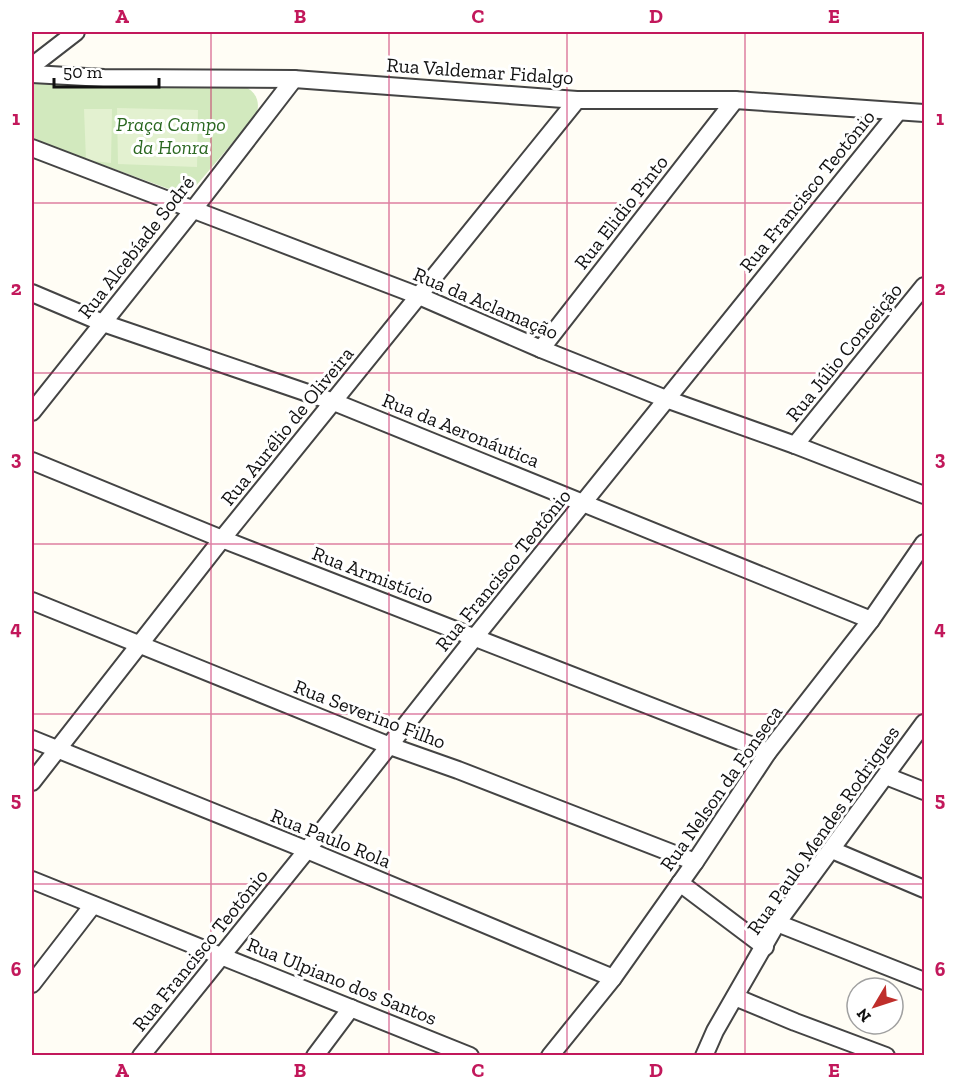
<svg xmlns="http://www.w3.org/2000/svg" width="956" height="1087" font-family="'Zilla Slab',serif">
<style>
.park{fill:#d2e9be}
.pitch{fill:#e3f1d0}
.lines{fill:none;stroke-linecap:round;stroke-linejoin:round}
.minor-casing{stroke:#444;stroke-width:20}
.minor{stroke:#fff;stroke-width:16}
.grid{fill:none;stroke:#c2185b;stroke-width:1.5;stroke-opacity:0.55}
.labels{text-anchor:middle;stroke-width:6;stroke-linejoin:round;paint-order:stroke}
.street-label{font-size:20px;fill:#111;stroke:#fff}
.park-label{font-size:20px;font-style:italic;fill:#2b6821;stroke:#fff}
.neatline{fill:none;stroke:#c2185b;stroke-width:2}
.grid-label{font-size:20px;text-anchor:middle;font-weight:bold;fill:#c2185b}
</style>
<rect width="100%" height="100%" fill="#fffdf5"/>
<path class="park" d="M32,82L243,86C256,91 261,102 256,115L195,187L187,192L180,193L32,139Z"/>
<g class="pitch">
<path d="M117,108L198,110L197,167L118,164Z"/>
<path d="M84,109H112L111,163L86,160Z"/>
</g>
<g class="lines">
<g class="minor-casing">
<g id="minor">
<path d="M32,66L76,32"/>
<path d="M32,74L104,78L294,79L577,100H735L924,113"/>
<path d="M32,148L419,296L541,349L666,399L795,445L924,495"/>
<path d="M32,293L103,323L334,402L871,620"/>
<path d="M541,349L735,100"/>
<path d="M32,412L193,210L294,79"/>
<path d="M795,445L924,286"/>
<path d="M32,461L222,539L768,752"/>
<path d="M32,601L390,746L458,770L695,862"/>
<path d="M32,739L307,850L613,978"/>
<path d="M886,776L924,791"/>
<path d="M32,782L222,539L577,100"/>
<path d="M832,850L924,889"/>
<path d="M32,880L470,1056"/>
<path d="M680,883L765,947"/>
<path d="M777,923L924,981"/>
<path d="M32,984L93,905"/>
<path d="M735,997L795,1022L886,1056"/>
<path d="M141,1056L307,850L475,637L898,112"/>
<path d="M315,1056L351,1008"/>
<path d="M550,1056L613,978L695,862L768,752L871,620L924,543"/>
<path d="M704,1056L715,1031L777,923L924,723"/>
</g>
</g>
<use href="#minor" class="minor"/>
</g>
<path class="grid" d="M211,32V1056M389,32V1056M567,32V1056M745,32V1056M32,203H924M32,373H924M32,544H924M32,714H924M32,884H924"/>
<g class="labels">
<g class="street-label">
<text transform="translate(480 71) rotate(4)" y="7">Rua Valdemar Fidalgo</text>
<text transform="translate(807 191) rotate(-51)" y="7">Rua Francisco Teotônio</text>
<text transform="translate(621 212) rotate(-52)" y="7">Rua Elidio Pinto</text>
<text transform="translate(136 247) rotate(-52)" y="7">Rua Alcebíade Sodré</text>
<text transform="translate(486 303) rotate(23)" y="7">Rua da Aclamação</text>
<text transform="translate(844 352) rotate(-51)" y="7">Rua Júlio Conceição</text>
<text transform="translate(287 426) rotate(-51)" y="7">Rua Aurélio de Oliveira</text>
<text transform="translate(461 430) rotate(22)" y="7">Rua da Aeronáutica</text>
<text transform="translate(503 570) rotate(-51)" y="7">Rua Francisco Teotônio</text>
<text transform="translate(373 575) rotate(21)" y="7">Rua Armistício</text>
<text transform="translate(370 714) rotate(21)" y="7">Rua Severino Filho</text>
<text transform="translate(721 788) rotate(-55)" y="7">Rua Nelson da Fonseca</text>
<text transform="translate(823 830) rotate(-55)" y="7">Rua Paulo Mendes Rodrigues</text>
<text transform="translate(331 838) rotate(22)" y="7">Rua Paulo Rola</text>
<text transform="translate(200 950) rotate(-51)" y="7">Rua Francisco Teotônio</text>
<text transform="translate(342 981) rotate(22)" y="7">Rua Ulpiano dos Santos</text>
</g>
<g class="park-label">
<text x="171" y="131">Praça Campo<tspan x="171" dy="23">da Honra</tspan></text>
</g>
</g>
<rect width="956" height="1087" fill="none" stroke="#ffffff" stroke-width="66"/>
<g transform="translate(875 1006) rotate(231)"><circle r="28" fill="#ffffff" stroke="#a0a0a0" stroke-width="1.5"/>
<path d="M0-4.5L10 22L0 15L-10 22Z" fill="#bf2e2b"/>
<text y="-9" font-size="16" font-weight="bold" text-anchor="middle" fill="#111111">N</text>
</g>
<path d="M54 78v9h105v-9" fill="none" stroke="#111111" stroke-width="3"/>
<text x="63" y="78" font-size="18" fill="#111111" stroke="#ffffff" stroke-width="4.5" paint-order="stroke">50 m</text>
<rect x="33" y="33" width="890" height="1021" class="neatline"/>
<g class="grid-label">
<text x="122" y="23">A</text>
<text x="300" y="23">B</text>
<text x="478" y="23">C</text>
<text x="656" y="23">D</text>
<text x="834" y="23">E</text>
<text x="16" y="125">1</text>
<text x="940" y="125">1</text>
<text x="16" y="295">2</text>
<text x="940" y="295">2</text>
<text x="16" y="465">3</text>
<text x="940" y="465">3</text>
<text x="16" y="635">4</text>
<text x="940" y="635">4</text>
<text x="16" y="806">5</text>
<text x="940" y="806">5</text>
<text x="16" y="976">6</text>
<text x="940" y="976">6</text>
<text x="122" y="1077">A</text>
<text x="300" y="1077">B</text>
<text x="478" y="1077">C</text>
<text x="656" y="1077">D</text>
<text x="834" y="1077">E</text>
</g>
</svg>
